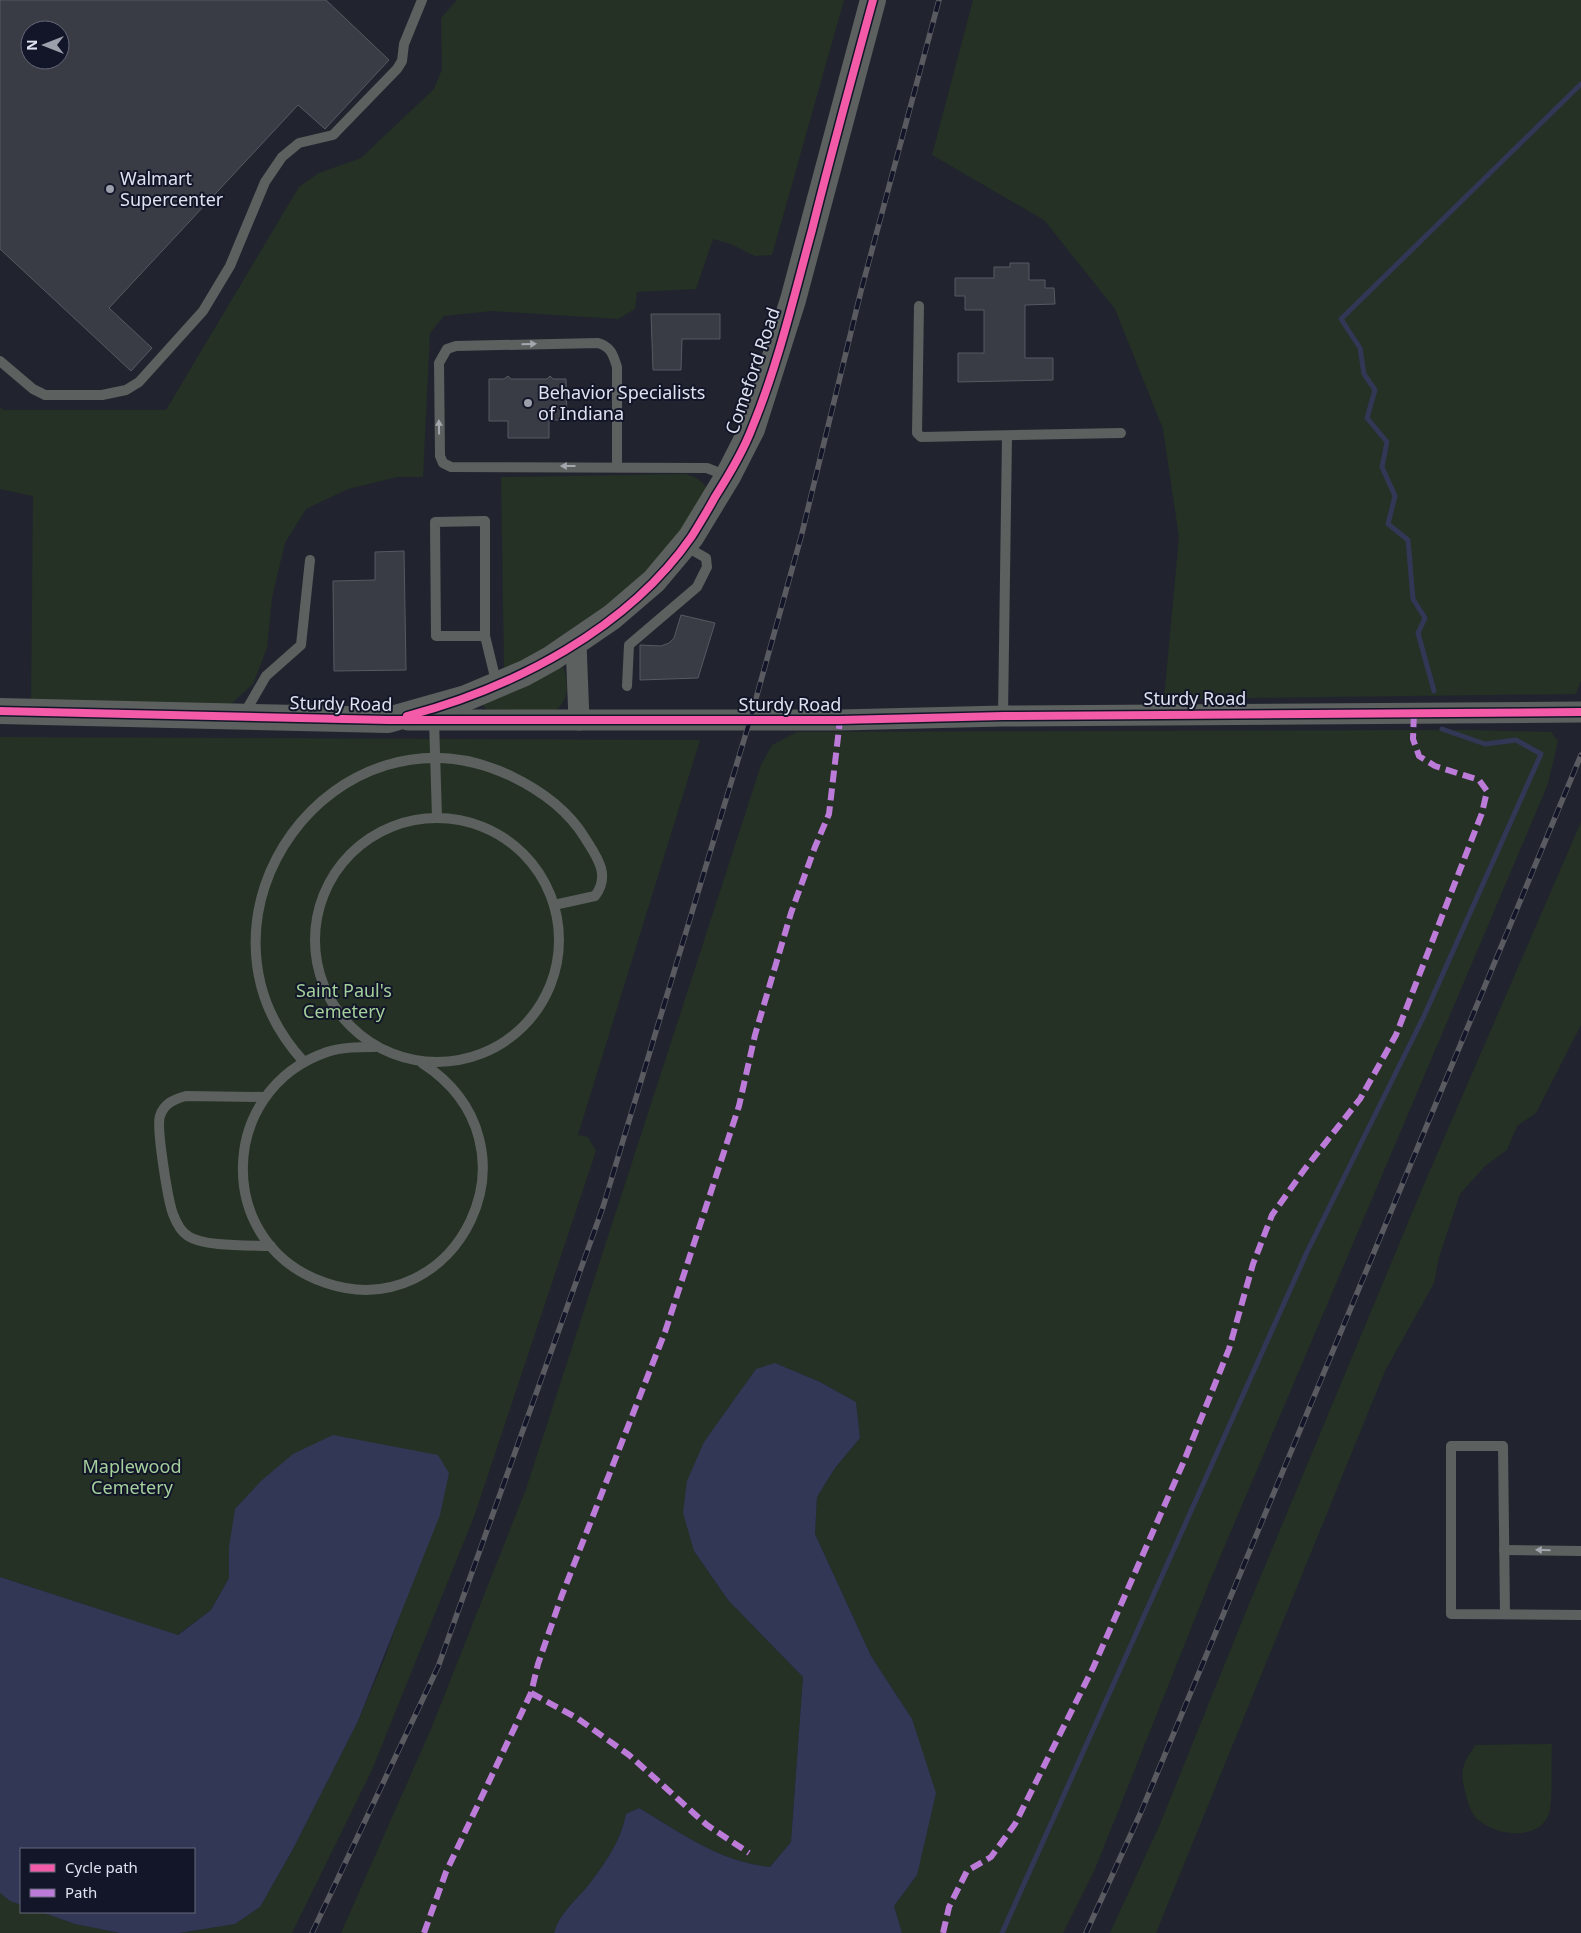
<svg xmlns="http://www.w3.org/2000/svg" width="1581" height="1933" font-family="'Noto Sans',sans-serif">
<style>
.green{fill:#243124}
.water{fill:#323756}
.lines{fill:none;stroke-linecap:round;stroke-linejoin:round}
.stream{stroke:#323756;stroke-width:5}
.building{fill:#3a3c45;stroke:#565962;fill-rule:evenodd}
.service{stroke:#5c605e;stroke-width:10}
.minor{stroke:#5c605e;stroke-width:21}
.tertiary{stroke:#5c605e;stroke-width:26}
.rail-casing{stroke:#595b61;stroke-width:5.5}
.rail{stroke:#131629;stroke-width:4;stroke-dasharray:11;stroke-linecap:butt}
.quiet{stroke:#bd7bd9;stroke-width:6;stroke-dasharray:12 6;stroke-linecap:butt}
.cycleway-casing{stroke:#131629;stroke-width:11}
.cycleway{stroke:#f35aa7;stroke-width:8}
.oneway{fill:#a4a8ae}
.poi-dot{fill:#9ca0ab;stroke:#131629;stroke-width:2}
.labels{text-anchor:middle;stroke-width:4;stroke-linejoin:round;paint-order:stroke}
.poi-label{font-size:18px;fill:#dfe2ef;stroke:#131629;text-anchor:start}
.street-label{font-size:18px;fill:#dfe2ef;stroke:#131629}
.park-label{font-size:18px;fill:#a4d09b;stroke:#131629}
</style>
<rect width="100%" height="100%" fill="#21242e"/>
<g class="green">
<path d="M457,0H844L772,255L755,256L731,244L713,239L696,289L637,292L635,309L618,319L492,311L444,316L430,333L423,477H397L348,489L306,509L285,543L272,598L267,648L253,684L230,705H31L33,496L0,489V407L4,410H166L299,187L319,173L361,158L434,89L442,69L441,18Z"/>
<path d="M973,0H1581V681L1576,694L1164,699L1179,537L1163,429L1115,309L1044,220L932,155Z"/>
<path d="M685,474C696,477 702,480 708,490L706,499L641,581L552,649L504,669L501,477Z"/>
<path d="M556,668H564C568,687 570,696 556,711L486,709L482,704Z"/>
<path d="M1471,730L1551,732L1558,741L1548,784L1212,1576L1095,1869L1063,1933H902L894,1906L917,1875L912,1719L871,1656L815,1534L817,1497L835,1468L860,1438L856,1402L820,1382L775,1363L694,1551L728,1600L803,1677L791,1842L770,1867C718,1861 683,1834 639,1808L626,1814C621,1840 607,1861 590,1883C577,1900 560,1912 554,1933H341L431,1729L526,1489L761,765L772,745L797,732Z"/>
<path d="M0,737L700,740L578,1135L588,1137L596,1151L475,1514L372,1770L292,1933H179L235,1924L260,1907L293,1849L358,1721L384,1660L415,1573L229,1578L211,1610L177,1635L0,1577Z"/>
<path d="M1581,822V1025L1536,1113L1517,1126L1507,1150L1485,1166L1460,1194L1439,1257L1434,1283L1385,1371L1156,1933H1110L1160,1824L1247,1609L1422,1189Z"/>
<path d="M1552,1744C1551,1758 1553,1803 1549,1813C1540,1842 1495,1836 1477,1819C1470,1812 1467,1800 1465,1791C1463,1784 1461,1772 1464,1765C1466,1758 1472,1751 1475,1745Z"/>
<path d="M0,1893L10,1901L21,1905V1912H41L75,1924L120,1933H0Z"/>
</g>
<g class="water">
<path d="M775,1363L820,1382L856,1402L860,1438L835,1468L817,1497L815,1534L871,1656L912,1719L936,1793L917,1875L894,1906L902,1933H554C560,1912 577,1900 590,1883C607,1861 621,1840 626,1814L639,1808C681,1833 720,1862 770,1867L791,1842L803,1677L728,1600L694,1551L683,1513L687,1481L704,1442L756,1369Z"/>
<path d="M333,1435L438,1455L449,1473L440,1515L358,1721L293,1849L260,1907L235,1924L179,1933H120L75,1924L41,1912H194V1849H21V1905L10,1901L0,1893V1577L178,1635L211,1610L229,1578V1547L235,1509L261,1481L293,1454Z"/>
</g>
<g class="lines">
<g class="stream">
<path d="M1434,691L1418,633L1425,618L1413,599L1408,540L1388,524L1395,496L1382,467L1387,442L1367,418L1375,390L1364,374L1360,348L1341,319L1581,84"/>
<path d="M1002,1933L1307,1252L1424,1016L1541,754L1516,740L1485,744L1442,729"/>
</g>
</g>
<g class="building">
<path d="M0,0H326L389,60L325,129L298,105L109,308L152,348L131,371L0,249ZM30,30H60V60H30Z"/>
<path d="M1010,263H1029V280H1045V288H1054L1055,304L1025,305V358H1053V380L958,382V353H984V310H965V296H955V278H994V267H1010Z"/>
<path d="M651,314H720V339H682L681,370H653Z"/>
<path d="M508,376L511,379H547L550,376L553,379H566L567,420H549V438H508V421H489V379H504Z"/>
<path d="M404,551L406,670L334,671L333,581L375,580V552Z"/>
<path d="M681,615L715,623L698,678L640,680V645L661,646L669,643L674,638Z"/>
</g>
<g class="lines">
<g class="service">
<path d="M919,306L917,433L921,437L1121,433"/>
<path d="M0,361L33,389L45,395H102L126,390L139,382L203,311L230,266L265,182L282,157L299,143L333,135L397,69L402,61L404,44L422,0"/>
<path d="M617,466V367C613,354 611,347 598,343L456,346L447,349L439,363L440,456L443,463L451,467L707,468L727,476"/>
<path d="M485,636H436L435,522L485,521V636L497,685"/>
<path d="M627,686L629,645L697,587L707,567L706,558L685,546"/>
<path d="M244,714L266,676L301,645L310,560"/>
<path d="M1003,716L1007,436"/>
<path d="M434,720L437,817"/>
<circle cx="437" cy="940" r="122"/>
<path d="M375,1047C359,1047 342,1047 327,1052C216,1090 214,1246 326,1283C457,1327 549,1145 422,1063"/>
<path d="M304,1062C171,917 336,693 511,776C540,790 568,810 585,838C597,857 611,875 595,896L554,905"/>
<path d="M265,1097L186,1096C175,1099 164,1103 160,1116C156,1127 168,1201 173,1214C176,1222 180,1231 188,1236C204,1247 251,1245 271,1246"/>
<path d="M1504,1550L1581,1551"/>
<path d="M1505,1614L1503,1446H1451V1614L1581,1615"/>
</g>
<g class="minor">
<path d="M576,643L579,720"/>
<path d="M408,720H840L1003,716L1581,712"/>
</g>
<path class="tertiary" d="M0,711L388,720L466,698L525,673L552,658L612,617L654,581L691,537L728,476L752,429L793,300L873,0"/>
<g class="rail-casing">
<g id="rail">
<path d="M312,1933L438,1667L603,1207L750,720L801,537L861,291L939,0"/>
<path d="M1086,1933L1141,1812L1581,755"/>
</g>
</g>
<use href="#rail" class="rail"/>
<g class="quiet">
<path d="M531,1693L577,1718L629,1755L707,1825L749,1853"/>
<path d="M424,1933L446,1872L531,1693L538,1664L562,1595L665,1332L739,1106L755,1035L791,913L815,847L829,814L840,720"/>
<path d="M943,1933L949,1907L967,1871L991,1857L1015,1824L1093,1668L1184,1461L1229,1349L1253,1264L1272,1215L1304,1170L1360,1099L1396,1035L1482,813L1487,791L1479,780L1435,766L1419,756L1413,739L1414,712"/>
</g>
<g class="cycleway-casing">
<g id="cycleway">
<path d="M0,711L388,720H840L1003,716L1581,712"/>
<path d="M407,716C513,688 628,629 692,536C700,523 708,510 715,497C729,475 743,452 752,428C778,365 794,296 812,230C831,154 852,77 873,0"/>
</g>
</g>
<use href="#cycleway" class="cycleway"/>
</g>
<defs><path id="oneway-solid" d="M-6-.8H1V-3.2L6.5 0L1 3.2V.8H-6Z" transform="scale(1.25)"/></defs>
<g class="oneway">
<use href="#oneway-solid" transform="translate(529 344) rotate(-1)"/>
<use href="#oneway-solid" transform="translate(439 427) rotate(-91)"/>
<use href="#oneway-solid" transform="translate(568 466) rotate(180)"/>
<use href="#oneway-solid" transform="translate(1543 1550) rotate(-179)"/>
</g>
<g class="poi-dot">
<circle cx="110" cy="189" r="5"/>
<circle cx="528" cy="403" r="5"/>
</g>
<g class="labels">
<g class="poi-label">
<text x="120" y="185">Walmart<tspan x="120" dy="21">Supercenter</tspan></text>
<text x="538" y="399">Behavior Specialists<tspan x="538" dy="21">of Indiana</tspan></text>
</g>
<g class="street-label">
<text transform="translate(753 371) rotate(-71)" y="6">Comeford Road</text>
<text x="1195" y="705">Sturdy Road</text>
<text transform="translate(341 704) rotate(1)" y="6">Sturdy Road</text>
<text x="790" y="711">Sturdy Road</text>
</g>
<g class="park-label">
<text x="344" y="997">Saint Paul's<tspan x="344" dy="21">Cemetery</tspan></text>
<text x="132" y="1473">Maplewood<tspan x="132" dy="21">Cemetery</tspan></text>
</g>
</g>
<rect x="20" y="1848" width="175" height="65" fill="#131629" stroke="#656878"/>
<rect x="30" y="1864" width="25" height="8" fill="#f35aa7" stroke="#656878"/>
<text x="65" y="1873" font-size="15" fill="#dfe2ef">Cycle path</text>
<rect x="30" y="1889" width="25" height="8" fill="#bd7bd9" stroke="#656878"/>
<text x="65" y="1898" font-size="15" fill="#dfe2ef">Path</text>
<g transform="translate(45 45) rotate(270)"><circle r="24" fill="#131629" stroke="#656878"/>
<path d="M0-4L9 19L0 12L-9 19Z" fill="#9ca0ab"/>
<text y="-8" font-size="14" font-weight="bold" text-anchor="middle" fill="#dfe2ef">N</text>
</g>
</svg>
